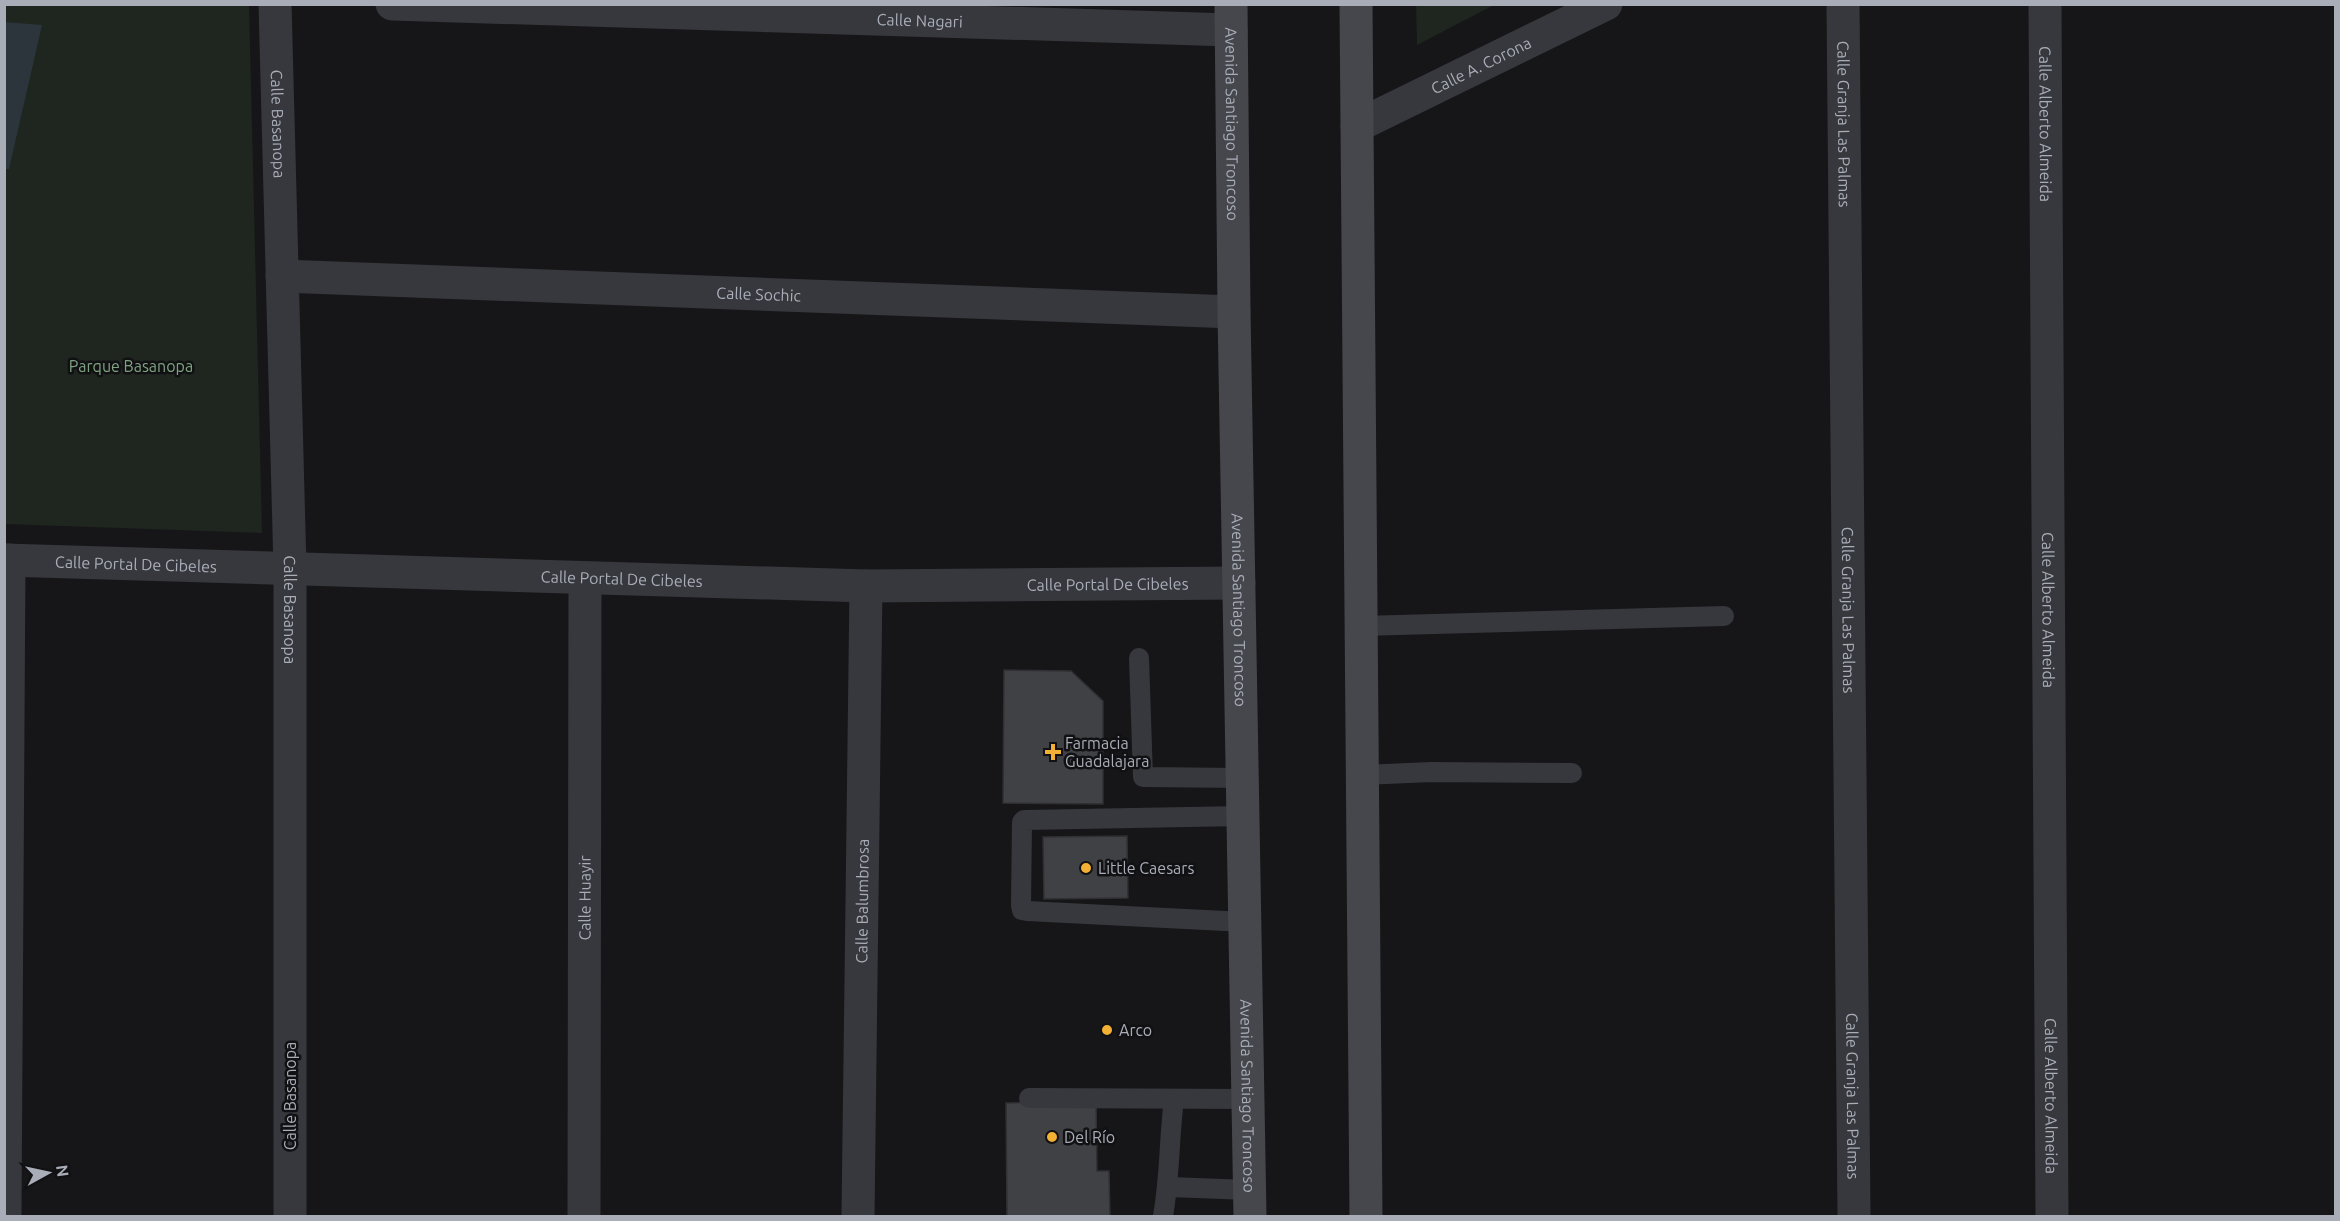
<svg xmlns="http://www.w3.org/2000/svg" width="2340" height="1221" font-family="Ubuntu,sans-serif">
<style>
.green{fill:#1e261f}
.water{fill:#2c353c}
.building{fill:#404145;stroke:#303034;stroke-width:1.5}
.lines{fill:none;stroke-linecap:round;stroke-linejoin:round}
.lane{stroke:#37383d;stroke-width:20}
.street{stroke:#37383d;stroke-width:33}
.secondary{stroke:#45474d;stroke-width:33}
.poi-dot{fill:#f2b134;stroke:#111113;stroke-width:2}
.labels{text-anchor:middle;stroke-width:5;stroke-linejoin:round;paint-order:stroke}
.street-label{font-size:16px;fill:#a8adb8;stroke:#111113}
.park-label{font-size:16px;fill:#7fa381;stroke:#111113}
.poi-label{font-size:16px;fill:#a8adb8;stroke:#111113;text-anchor:start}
</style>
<rect width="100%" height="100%" fill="#161618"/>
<g class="green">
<path d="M1416,4H1494V5L1417,45Z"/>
<path d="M5,5H249L262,533L5,524Z"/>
</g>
<path class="water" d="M4,22L42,25L9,169H5Z"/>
<g class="building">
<path d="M1004,670L1071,671L1103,701V804L1003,803Z"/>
<path d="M1127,836L1128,898L1044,899L1043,837Z"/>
<path d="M1096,1101L1097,1171H1109L1110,1216H1007L1006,1103Z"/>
</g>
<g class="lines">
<g class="lane">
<path d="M1361,626L1724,616"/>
<path d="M1139,658L1143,777L1242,778"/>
<path d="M1363,775L1431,772L1572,773"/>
<path d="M1242,816L1024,820L1022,822L1021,905L1022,910L1027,911L1245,922"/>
<path d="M1029,1098L1248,1099"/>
<path d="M1169,1187L1249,1190"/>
<path d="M1163,1216C1170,1177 1169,1138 1174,1099"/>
</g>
<g class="street">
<path id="s1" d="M275,4L290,569V1216"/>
<path id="s2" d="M392,4L1231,30"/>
<path id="s3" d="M1843,4L1854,1216"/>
<path id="s4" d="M2045,4L2052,1216"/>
<path id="s5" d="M1357,126L1606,4"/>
<path id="s6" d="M282,276L1234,312"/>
<path id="s7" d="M4,560L866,586L1239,583"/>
<path d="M5,1216L9,560"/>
<path id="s8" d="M584,1216L585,578"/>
<path id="s9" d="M858,1216L866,586"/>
</g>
<g class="secondary">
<path id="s10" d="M1231,4L1234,312L1250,1216"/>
<path d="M1356,4L1366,1216"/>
</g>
</g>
<g class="poi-dot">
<path d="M1050 743h6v6h6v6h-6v6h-6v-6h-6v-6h6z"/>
<circle cx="1086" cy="868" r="6"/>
<circle cx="1107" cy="1030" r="6"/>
<circle cx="1052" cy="1137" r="6"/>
</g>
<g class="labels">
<g class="street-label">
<text dy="6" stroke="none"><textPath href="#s2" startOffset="528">Calle Nagari</textPath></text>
<text dy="6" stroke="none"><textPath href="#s5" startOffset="138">Calle A. Corona</textPath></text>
<text dy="6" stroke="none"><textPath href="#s1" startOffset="120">Calle Basanopa</textPath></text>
<text dy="6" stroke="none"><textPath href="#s10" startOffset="120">Avenida Santiago Troncoso</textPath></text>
<text dy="6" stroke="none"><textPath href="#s3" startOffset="120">Calle Granja Las Palmas</textPath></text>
<text dy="6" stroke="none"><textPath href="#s4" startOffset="120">Calle Alberto Almeida</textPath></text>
<text dy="6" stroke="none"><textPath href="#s6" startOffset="477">Calle Sochic</textPath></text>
<text dy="6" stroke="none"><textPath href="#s7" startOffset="132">Calle Portal De Cibeles</textPath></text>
<text dy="6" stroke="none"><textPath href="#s7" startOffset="618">Calle Portal De Cibeles</textPath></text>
<text dy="6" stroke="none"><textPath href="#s7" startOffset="1104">Calle Portal De Cibeles</textPath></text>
<text dy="6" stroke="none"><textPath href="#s1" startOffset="606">Calle Basanopa</textPath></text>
<text dy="6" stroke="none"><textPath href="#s3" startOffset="606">Calle Granja Las Palmas</textPath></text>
<text dy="6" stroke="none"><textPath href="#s4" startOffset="606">Calle Alberto Almeida</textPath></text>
<text dy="6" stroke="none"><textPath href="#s10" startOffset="606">Avenida Santiago Troncoso</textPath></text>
<text dy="6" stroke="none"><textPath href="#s8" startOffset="318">Calle Huayir</textPath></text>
<text dy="6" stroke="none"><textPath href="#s9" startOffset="315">Calle Balumbrosa</textPath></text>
<text transform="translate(290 1096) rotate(-90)" y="6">Calle Basanopa</text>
<text dy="6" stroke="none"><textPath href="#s10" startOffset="1092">Avenida Santiago Troncoso</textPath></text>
<text dy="6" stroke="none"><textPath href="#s3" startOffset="1092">Calle Granja Las Palmas</textPath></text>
<text dy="6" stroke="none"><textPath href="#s4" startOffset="1092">Calle Alberto Almeida</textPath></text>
</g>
<g class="park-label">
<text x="131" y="372">Parque Basanopa</text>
</g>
<g class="poi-label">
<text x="1065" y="749">Farmacia<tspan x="1065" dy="18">Guadalajara</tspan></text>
<text x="1098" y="874">Little Caesars</text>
<text x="1119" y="1036">Arco</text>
<text x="1064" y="1143">Del Río</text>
</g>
</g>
<rect width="2340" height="1221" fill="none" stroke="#a8adb8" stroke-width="12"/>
<g transform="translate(48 1173) rotate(82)" stroke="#111113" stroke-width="4.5" paint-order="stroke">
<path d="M0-4.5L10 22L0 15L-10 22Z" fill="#a8adb8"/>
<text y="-9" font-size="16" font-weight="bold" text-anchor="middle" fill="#a8adb8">N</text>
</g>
</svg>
